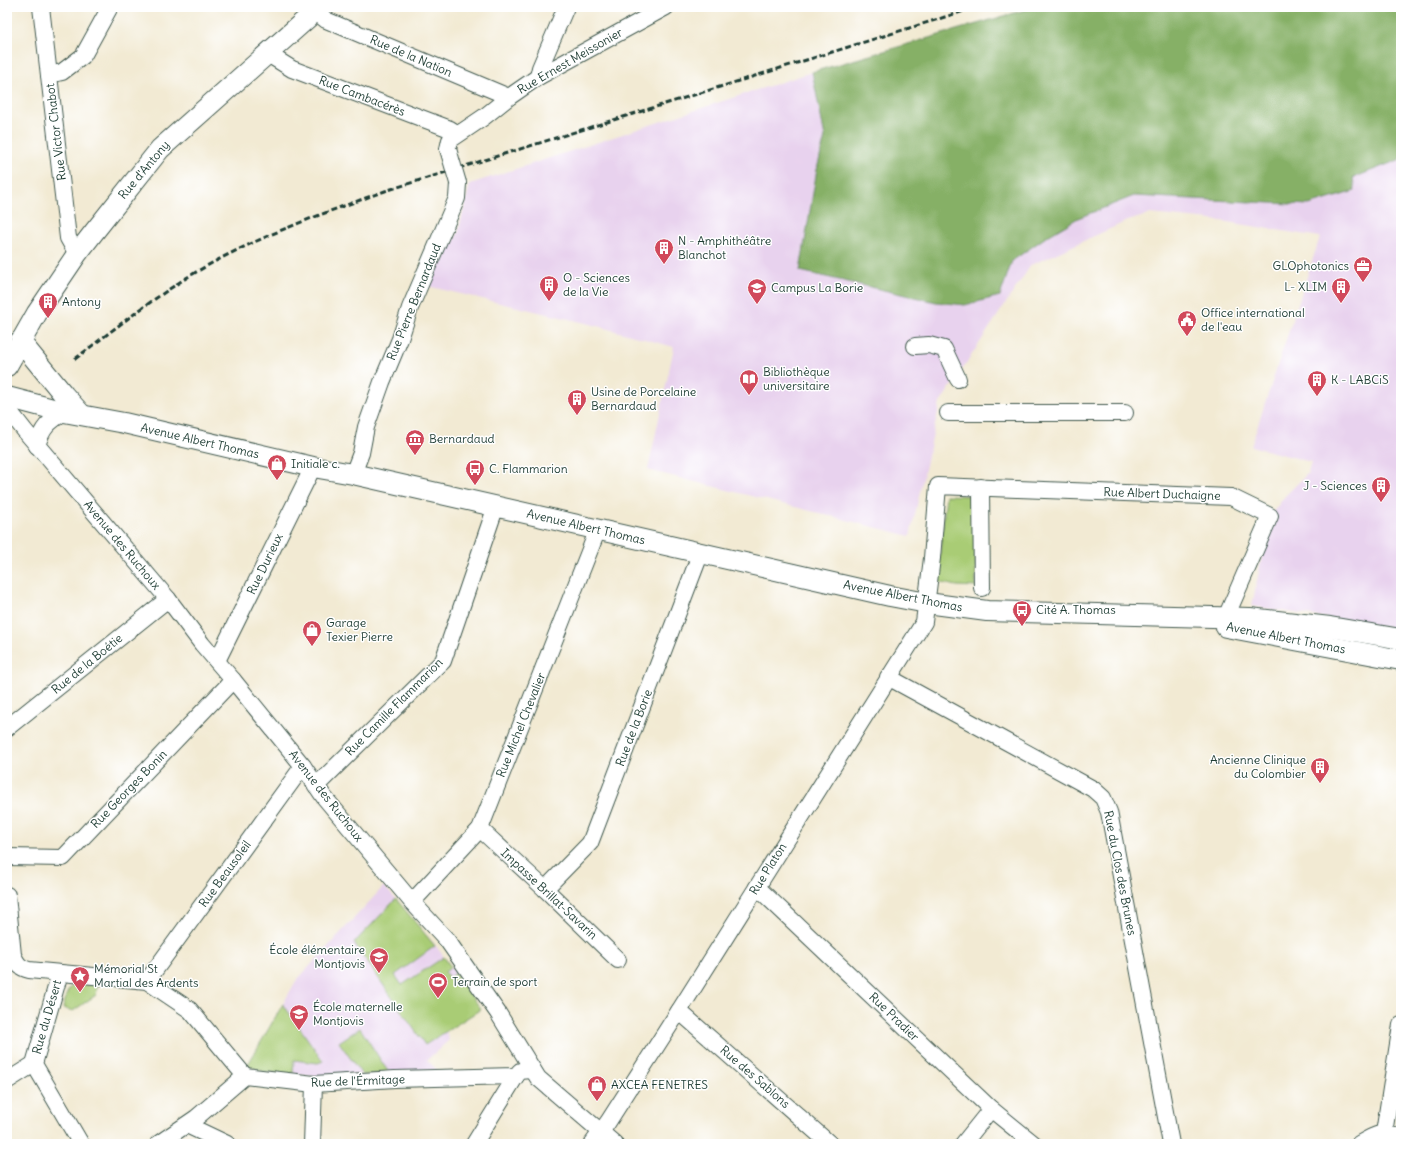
<svg xmlns="http://www.w3.org/2000/svg" width="1408" height="1151" font-family="Delius,sans-serif">
<style>
.built{fill:#e8d2ee}
.green{fill:#a9cc75;stroke:#648454}
.forest{fill:#86b066;stroke:#52764d}
.lines{fill:none;stroke-linecap:round;stroke-linejoin:round}
.minor-casing{stroke:#3f574c;stroke-width:18}
.tertiary-casing{stroke:#3f574c;stroke-width:22}
.minor{stroke:#fff;stroke-width:16}
.tertiary{stroke:#fff;stroke-width:20}
.rail{stroke:#1f3d34;stroke-width:3;stroke-dasharray:6 3;stroke-linecap:butt}
.minor-bridge-casing{stroke:#3f574c;stroke-width:18;stroke-linecap:butt}
.minor-bridge{stroke:#fff;stroke-width:16}
.labels{text-anchor:middle;stroke-width:3;stroke-linejoin:round;paint-order:stroke}
.street-label{font-size:12px;fill:#1f3d34;stroke:#fff}
.poi-label{font-size:12px;fill:#1f3d34;stroke:#fff;text-anchor:start}
</style>
<rect width="100%" height="100%" fill="#fff"/>
<filter id="ink" filterUnits="userSpaceOnUse"><feTurbulence type="fractalNoise" baseFrequency=".025" numOctaves="2"/><feDisplacementMap in="SourceGraphic" scale="8" xChannelSelector="R" yChannelSelector="G"/><feConvolveMatrix kernelMatrix="1 2 1 2 8 2 1 2 1" color-interpolation-filters="sRGB"/></filter>
<filter id="wash" filterUnits="userSpaceOnUse"><feTurbulence type="fractalNoise" baseFrequency=".012" numOctaves="4" result="noise"/><feDisplacementMap in="SourceGraphic" scale="16" xChannelSelector="R" yChannelSelector="G"/><feGaussianBlur stdDeviation="0.9" result="paint"/><feColorMatrix in="noise" values="0 0 0 0 0 0 0 0 0 0 0 0 0 0 0 0 0 1.4 0 .05"/><feComposite in="paint" operator="in"/></filter>
<g filter="url(#wash)">
<rect width="100%" height="100%" fill="#f2ead3"/>
<g class="built">
<path d="M1035,7H1401V630L1252,606L1270,516L1285,496L1308,473L1311,462L1251,446L1320,237L1221,221L1150,214L1125,222L1031,265L940,403L910,536L648,470L674,347L590,324L427,286L458,233L470,184L812,72Z"/>
<path d="M384,886L436,946L481,1009L446,1032L449,1040L427,1060L438,1071L318,1077L293,1074L256,1051L296,981Z"/>
</g>
<g class="green">
<path d="M946,495L975,496L976,587L957,586L937,582Z"/>
<path d="M396,899L435,946L395,975L402,985L444,957L451,967L445,972L449,978L455,973L481,1009L425,1045L354,943Z"/>
<path d="M77,983L98,985L96,995L73,1011L63,1008L68,990Z"/>
<path d="M283,1004L323,1061L318,1063L294,1060L293,1074L265,1072L247,1066Z"/>
<path d="M360,1028L389,1073L362,1075L339,1042Z"/>
</g>
<path class="forest" d="M1035,7H1401V159L1353,178L1355,191L1309,205L1134,196L1078,218L1046,237L1012,261L1000,296L965,305L936,302L800,271L817,169L825,137L812,72Z"/>
</g>
<g filter="url(#ink)">
<g class="lines">
<g class="minor-casing">
<g id="minor">
<path d="M41,7L68,238L77,254"/>
<path d="M315,11L326,20L509,97"/>
<path d="M268,54L292,69L450,129L458,134"/>
<path d="M49,75L62,72L83,56L110,7"/>
<path d="M538,77L540,68L566,7"/>
<path d="M448,149L450,140L484,117L509,97L538,77L666,7"/>
<path d="M915,346L929,345L944,349L958,379"/>
<path d="M7,408L25,431L168,599L202,644L233,680L303,766L324,797L412,902L447,940L498,1013L538,1078L615,1144"/>
<path d="M948,413H1125"/>
<path d="M37,446C42,427 49,422 64,412"/>
<path d="M353,474L361,453L366,427L382,382L400,339L410,308L457,198L458,183"/>
<path d="M981,487L982,588"/>
<path d="M217,661L313,467"/>
<path d="M888,677L1093,789L1103,798L1109,812L1171,1144"/>
<path d="M7,728L168,599"/>
<path d="M316,786L443,661L496,506"/>
<path d="M480,829L545,889L618,960"/>
<path d="M7,857L63,858L233,680"/>
<path d="M757,887L991,1109L1034,1144"/>
<path d="M545,889L590,843L701,552"/>
<path d="M7,895L13,955C17,964 20,968 29,970L147,981L190,1010L245,1076"/>
<path d="M412,902L480,829L598,529"/>
<path d="M60,973L34,1064L81,1144"/>
<path d="M147,981L303,766"/>
<path d="M679,1011L830,1144"/>
<path d="M7,1081L34,1064"/>
<path d="M187,1125L227,1144"/>
<path d="M1384,1133L1401,1025"/>
<path d="M158,1144L196,1118L245,1076L314,1084L395,1079L516,1076L520,1071L532,1070"/>
<path d="M312,1144L314,1084"/>
<path d="M474,1144L516,1076"/>
<path d="M592,1144L608,1122L679,1011L924,622L932,558L938,486L1231,497L1270,516L1226,617"/>
<path d="M963,1144L991,1109"/>
<path d="M1359,1144C1376,1134 1382,1130 1401,1137"/>
</g>
</g>
<g class="tertiary-casing">
<g id="tertiary">
<path d="M20,341L64,395L82,415"/>
<path d="M7,366L37,313L77,254L94,232L160,149L320,7"/>
<path d="M7,397L64,412L124,423L313,467L353,474L890,596L927,603L987,611L1250,618L1330,627L1401,639"/>
<path d="M1226,627L1401,660"/>
</g>
</g>
<use href="#minor" class="minor"/>
<use href="#tertiary" class="tertiary"/>
<path class="rail" d="M75,359C110,332 146,304 183,280C245,241 316,216 385,191L977,7"/>
<g class="minor-bridge-casing">
<path id="minor-bridge" d="M448,149L458,183"/>
</g>
<use href="#minor-bridge" class="minor-bridge"/>
</g>
</g>
<defs>
<g id="building-pin" transform="scale(1)"><path d="M0 17L-7.5 6A9.5 9.5 0 1 1 7.5 6Z" fill="#d1495b" stroke="#fff"/><path d="M-4-6H4V6H1V3H-1V6H-4ZM-2.5-4.3h1.7v1.8h-1.7ZM.8-4.3h1.7v1.8H.8ZM-2.5-1h1.7V.8h-1.7ZM.8-1h1.7V.8H.8Z" fill="#fff"/></g>
<g id="office-pin" transform="scale(1)"><path d="M0 17L-7.5 6A9.5 9.5 0 1 1 7.5 6Z" fill="#d1495b" stroke="#fff"/><path d="M-6-3h4V-5.5h4V-3h4V5H-6ZM-1-4.5V-3h2v-1.5ZM-6 0V1H6V0Z" fill="#fff"/></g>
<g id="university-pin" transform="scale(1)"><path d="M0 17L-7.5 6A9.5 9.5 0 1 1 7.5 6Z" fill="#d1495b" stroke="#fff"/><path d="M0-5L7-2L0 1L-7-2ZM-4 1L0 2.5L4 1V4Q0 6-4 4Z" fill="#fff"/></g>
<g id="civic-pin" transform="scale(1)"><path d="M0 17L-7.5 6A9.5 9.5 0 1 1 7.5 6Z" fill="#d1495b" stroke="#fff"/><path d="M-.6-6.5H3V-4.5H.6V-3L4-1V1h2V6H-6V1h2V-1L-.6-3ZM-1.2 2.5V6h2.4V2.5Z" fill="#fff"/></g>
<g id="library-pin" transform="scale(1)"><path d="M0 17L-7.5 6A9.5 9.5 0 1 1 7.5 6Z" fill="#d1495b" stroke="#fff"/><path d="M-6-4Q-3-5.5-.7-3.5V5Q-3 3-6 4ZM6-4Q3-5.5 .7-3.5V5Q3 3 6 4Z" fill="#fff"/></g>
<g id="museum-pin" transform="scale(1)"><path d="M0 17L-7.5 6A9.5 9.5 0 1 1 7.5 6Z" fill="#d1495b" stroke="#fff"/><path d="M0-6L6-3V-2H-6V-3ZM-5-1h2V3h-2ZM-1-1h2V3h-2ZM3-1h2V3H3ZM-6 4H6V6H-6Z" fill="#fff"/></g>
<g id="shop-pin" transform="scale(1)"><path d="M0 17L-7.5 6A9.5 9.5 0 1 1 7.5 6Z" fill="#d1495b" stroke="#fff"/><path d="M-5-2.5h2.3a2.7 3.5 0 0 1 5.4 0H5L5.5 6h-11ZM-1.5-2.5h3a1.5 2.3 0 0 0-3 0Z" fill="#fff"/></g>
<g id="bus-pin" transform="scale(1)"><path d="M0 17L-7.5 6A9.5 9.5 0 1 1 7.5 6Z" fill="#d1495b" stroke="#fff"/><path d="M-5-6H5V4H4V6H2V4H-2V6H-4V4H-5ZM-3.5-4V0h7V-4ZM-3.5 1.2v1.5H-2V1.2ZM2 1.2v1.5H3.5V1.2Z" fill="#fff"/></g>
<g id="school-pin" transform="scale(1)"><path d="M0 17L-7.5 6A9.5 9.5 0 1 1 7.5 6Z" fill="#d1495b" stroke="#fff"/><path d="M0-5L7-2L0 1L-7-2ZM-4 1L0 2.5L4 1V4Q0 6-4 4Z" fill="#fff"/></g>
<g id="sight-pin" transform="scale(1)"><path d="M0 17L-7.5 6A9.5 9.5 0 1 1 7.5 6Z" fill="#d1495b" stroke="#fff"/><path d="M0-6L1.8-2.2L6-1.7L2.9 1.2L3.7 5.4L0 3.3L-3.7 5.4L-2.9 1.2L-6-1.7L-1.8-2.2Z" fill="#fff"/></g>
<g id="stadium-pin" transform="scale(1)"><path d="M0 17L-7.5 6A9.5 9.5 0 1 1 7.5 6Z" fill="#d1495b" stroke="#fff"/><path d="M0-5a6.5 5 0 1 0 0 10a6.5 5 0 1 0 0-10ZM-3.5-1.8h7v3.6h-7Z" fill="#fff"/></g>
</defs>
<g fill-rule="evenodd">
<use href="#building-pin" x="664" y="248"/>
<use href="#office-pin" x="1363" y="266"/>
<use href="#building-pin" x="549" y="285"/>
<use href="#building-pin" x="1341" y="287"/>
<use href="#university-pin" x="757" y="288"/>
<use href="#building-pin" x="48" y="302"/>
<use href="#civic-pin" x="1187" y="320"/>
<use href="#library-pin" x="749" y="379"/>
<use href="#building-pin" x="1317" y="380"/>
<use href="#building-pin" x="577" y="399"/>
<use href="#museum-pin" x="415" y="439"/>
<use href="#shop-pin" x="277" y="464"/>
<use href="#bus-pin" x="475" y="469"/>
<use href="#building-pin" x="1381" y="486"/>
<use href="#bus-pin" x="1022" y="610"/>
<use href="#shop-pin" x="312" y="630"/>
<use href="#building-pin" x="1320" y="767"/>
<use href="#school-pin" x="379" y="957"/>
<use href="#sight-pin" x="80" y="976"/>
<use href="#stadium-pin" x="438" y="982"/>
<use href="#school-pin" x="299" y="1014"/>
<use href="#shop-pin" x="597" y="1085"/>
</g>
<g class="labels">
<g class="street-label">
<text transform="translate(411 56) rotate(23)" y="4">Rue de la Nation</text>
<text transform="translate(570 61) rotate(-30)" y="4">Rue Ernest Meissonier</text>
<text transform="translate(362 96) rotate(21)" y="4">Rue Cambacérès</text>
<text transform="translate(56 132) rotate(-97)" y="4">Rue Victor Chabot</text>
<text transform="translate(144 170) rotate(-50)" y="4">Rue d'Antony</text>
<text transform="translate(414 302) rotate(-68)" y="4">Rue Pierre Bernardaud</text>
<text transform="translate(200 441) rotate(13)" y="4">Avenue Albert Thomas</text>
<text transform="translate(1162 494) rotate(2)" y="4">Rue Albert Duchaigne</text>
<text transform="translate(586 527) rotate(13)" y="4">Avenue Albert Thomas</text>
<text transform="translate(122 545) rotate(50)" y="4">Avenue des Ruchoux</text>
<text transform="translate(265 564) rotate(-64)" y="4">Rue Durieux</text>
<text transform="translate(903 596) rotate(11)" y="4">Avenue Albert Thomas</text>
<text transform="translate(1286 638) rotate(11)" y="4">Avenue Albert Thomas</text>
<text transform="translate(87 664) rotate(-39)" y="4">Rue de la Boétie</text>
<text transform="translate(394 707) rotate(-45)" y="4">Rue Camille Flammarion</text>
<text transform="translate(521 725) rotate(-68)" y="4">Rue Michel Chevalier</text>
<text transform="translate(634 728) rotate(-69)" y="4">Rue de la Borie</text>
<text transform="translate(129 789) rotate(-46)" y="4">Rue Georges Bonin</text>
<text transform="translate(326 796) rotate(52)" y="4">Avenue des Ruchoux</text>
<text transform="translate(768 869) rotate(-58)" y="4">Rue Platon</text>
<text transform="translate(1120 873) rotate(79)" y="4">Rue du Clos des Brunes</text>
<text transform="translate(225 874) rotate(-54)" y="4">Rue Beausoleil</text>
<text transform="translate(549 894) rotate(43)" y="4">Impasse Brillat-Savarin</text>
<text transform="translate(47 1017) rotate(-74)" y="4">Rue du Désert</text>
<text transform="translate(894 1017) rotate(44)" y="4">Rue Pradier</text>
<text transform="translate(755 1077) rotate(41)" y="4">Rue des Sablons</text>
<text transform="translate(358 1081) rotate(-2)" y="4">Rue de l'Érmitage</text>
</g>
<g class="poi-label">
<text x="678" y="245">N - Amphithéâtre<tspan x="678" dy="14">Blanchot</tspan></text>
<text x="1349" y="270" text-anchor="end">GLOphotonics</text>
<text x="563" y="282">O - Sciences<tspan x="563" dy="14">de la Vie</tspan></text>
<text x="1327" y="291" text-anchor="end">L- XLIM</text>
<text x="771" y="292">Campus La Borie</text>
<text x="62" y="306">Antony</text>
<text x="1201" y="317">Office international<tspan x="1201" dy="14">de l'eau</tspan></text>
<text x="763" y="376">Bibliothèque<tspan x="763" dy="14">universitaire</tspan></text>
<text x="1331" y="384">K - LABCiS</text>
<text x="591" y="396">Usine de Porcelaine<tspan x="591" dy="14">Bernardaud</tspan></text>
<text x="429" y="443">Bernardaud</text>
<text x="291" y="468">Initiale c.</text>
<text x="489" y="473">C. Flammarion</text>
<text x="1367" y="490" text-anchor="end">J - Sciences</text>
<text x="1036" y="614">Cité A. Thomas</text>
<text x="326" y="627">Garage<tspan x="326" dy="14">Texier Pierre</tspan></text>
<text x="1306" y="764" text-anchor="end">Ancienne Clinique<tspan x="1306" dy="14">du Colombier</tspan></text>
<text x="365" y="954" text-anchor="end">École élémentaire<tspan x="365" dy="14">Montjovis</tspan></text>
<text x="94" y="973">Mémorial St<tspan x="94" dy="14">Martial des Ardents</tspan></text>
<text x="452" y="986">Terrain de sport</text>
<text x="313" y="1011">École maternelle<tspan x="313" dy="14">Montjovis</tspan></text>
<text x="611" y="1089">AXCEA FENETRES</text>
</g>
</g>
<rect width="1408" height="1151" fill="none" stroke="#fff" stroke-width="24"/>
</svg>
